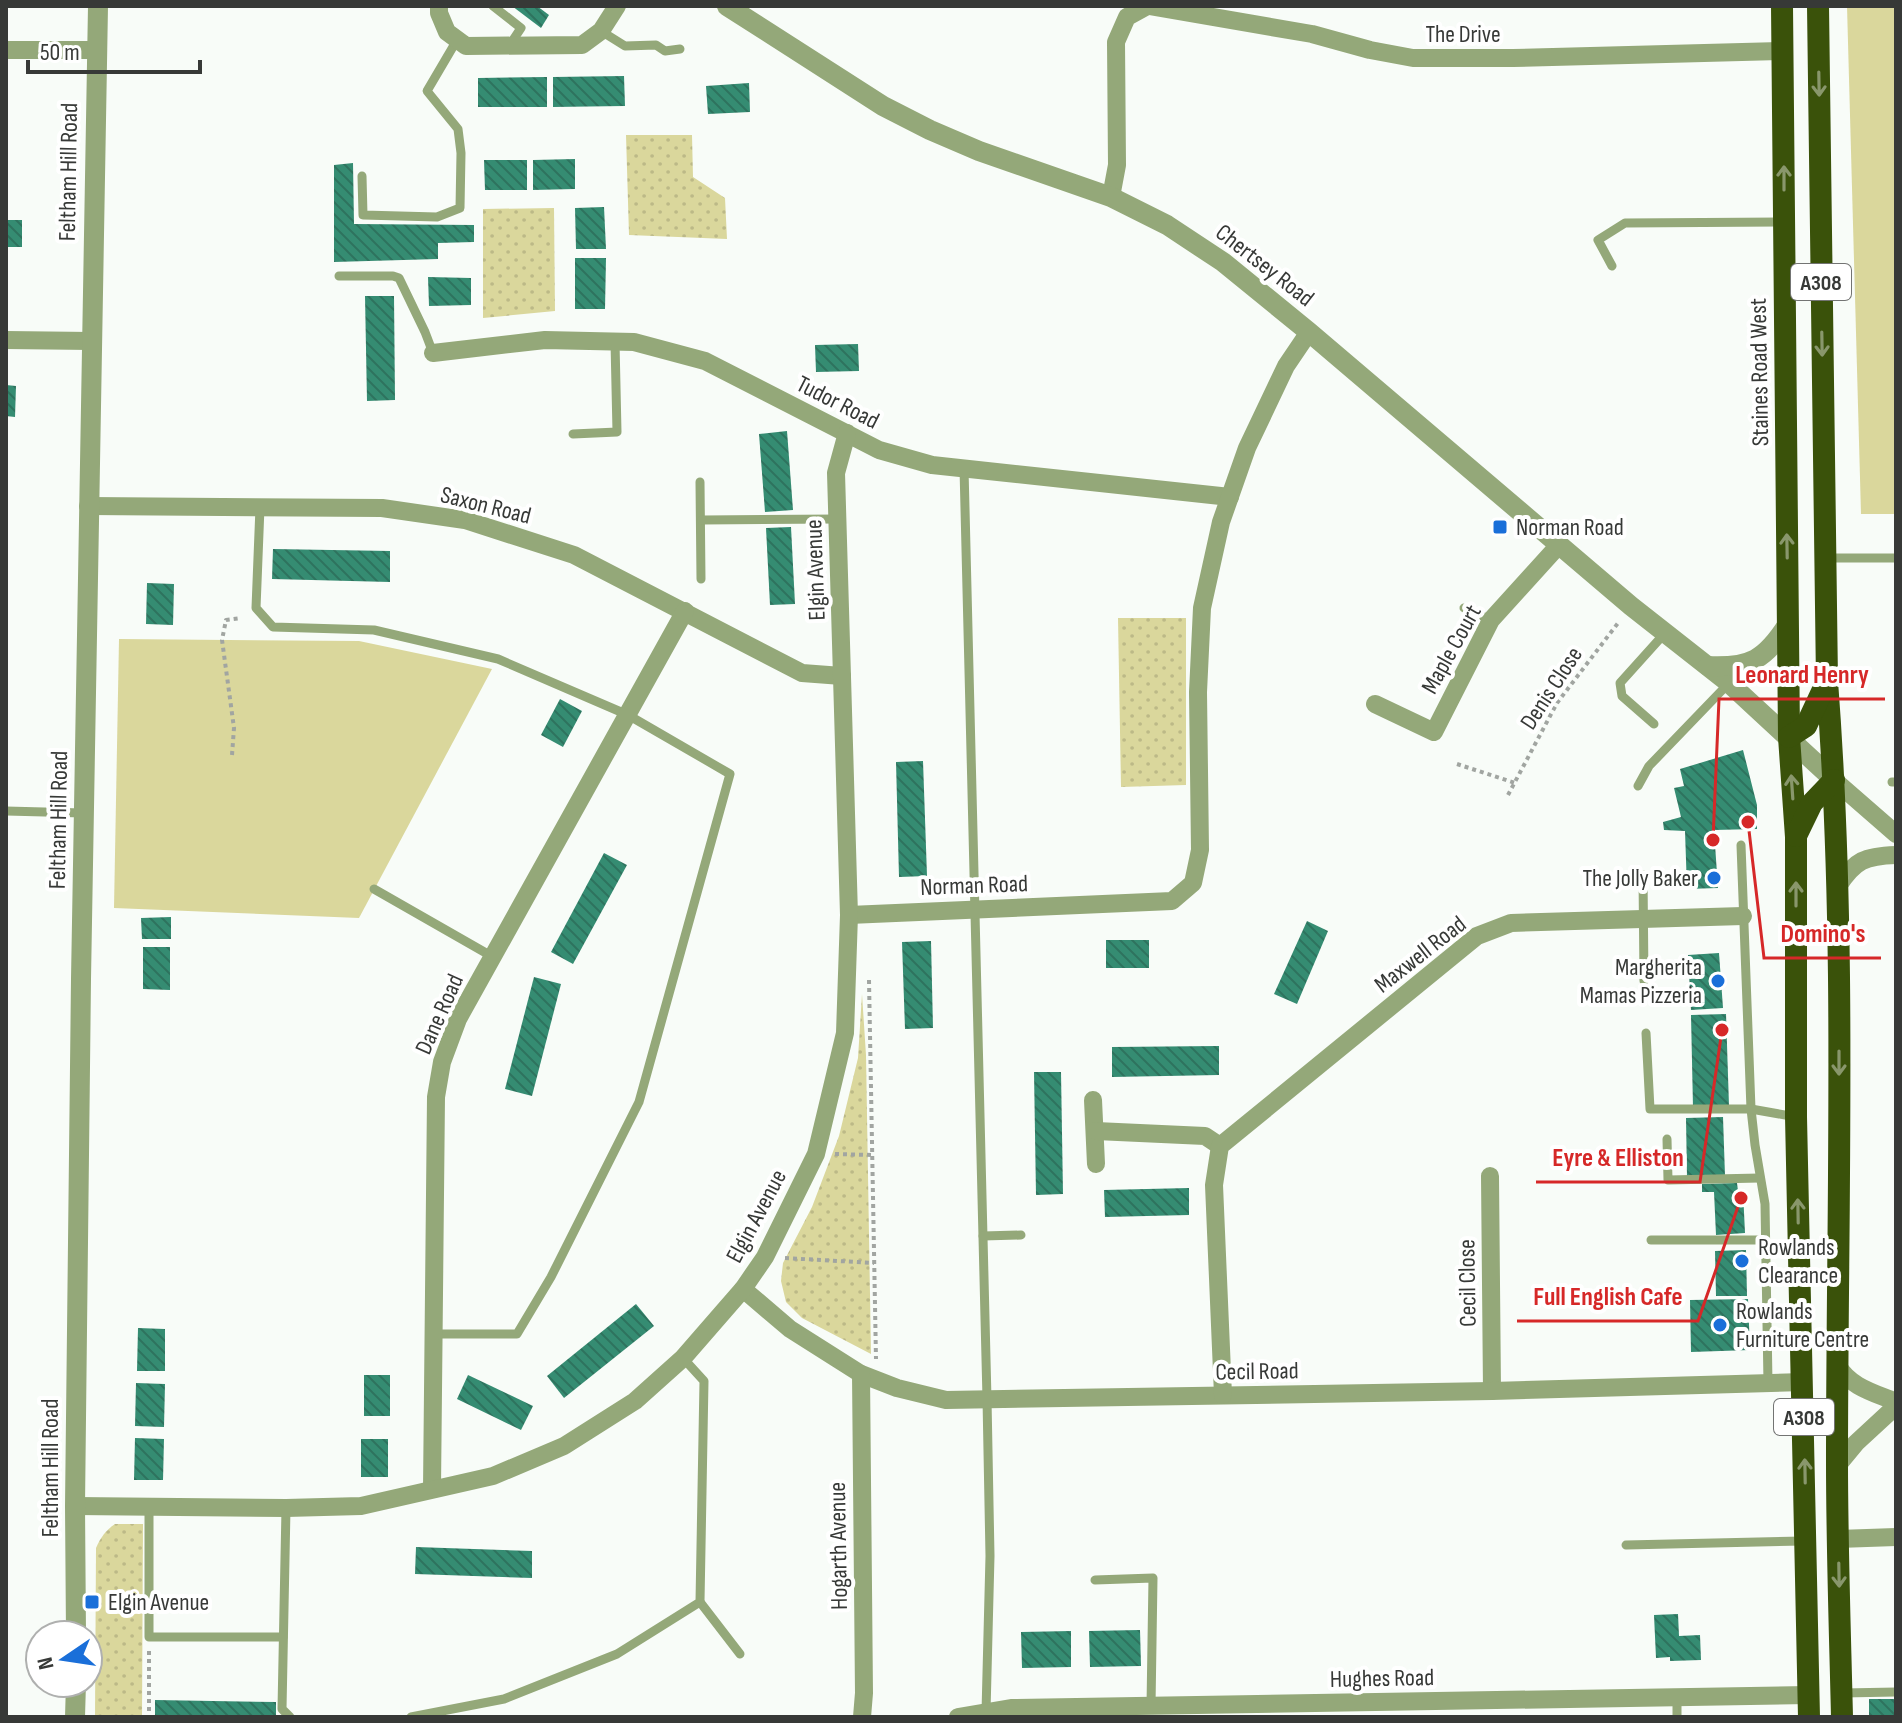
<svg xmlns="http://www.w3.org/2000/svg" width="1902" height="1723" font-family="'Sofia Sans Condensed',sans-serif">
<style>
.grass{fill:url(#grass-dots)}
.park{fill:#dad79c}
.building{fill:url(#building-back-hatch)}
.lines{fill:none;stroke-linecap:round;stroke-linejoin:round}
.path{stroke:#a1a5a1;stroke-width:4;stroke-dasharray:4 4;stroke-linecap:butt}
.service{stroke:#94a879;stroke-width:9}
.minor{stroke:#94a879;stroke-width:18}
.tertiary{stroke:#94a879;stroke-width:20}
.trunk{stroke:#3a520a;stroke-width:22}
.oneway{stroke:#89976c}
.poi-dot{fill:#1a6fd9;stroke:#fff;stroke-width:3}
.labels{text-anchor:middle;stroke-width:8;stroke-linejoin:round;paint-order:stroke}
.shield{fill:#fff;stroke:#737473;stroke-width:2}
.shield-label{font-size:22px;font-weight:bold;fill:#373937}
.street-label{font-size:24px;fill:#373937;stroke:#fff}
.poi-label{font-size:24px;fill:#373937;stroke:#fff;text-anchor:start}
.leader{fill:none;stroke:#d62828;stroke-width:3}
.callout-dot{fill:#d62828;stroke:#fff;stroke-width:3}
.callout-label{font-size:26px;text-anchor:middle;font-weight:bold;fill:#d62828;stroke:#fff;stroke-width:8;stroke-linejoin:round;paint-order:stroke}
</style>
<defs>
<pattern id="grass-dots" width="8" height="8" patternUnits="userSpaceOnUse" patternTransform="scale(2)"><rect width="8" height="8" fill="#dad79c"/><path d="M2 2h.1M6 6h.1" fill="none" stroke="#bcb987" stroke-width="1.8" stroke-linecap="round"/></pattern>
<pattern id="building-back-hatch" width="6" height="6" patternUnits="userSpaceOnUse" patternTransform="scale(2)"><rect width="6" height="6" fill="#358c72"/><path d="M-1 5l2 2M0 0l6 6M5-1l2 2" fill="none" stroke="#2e735e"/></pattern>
</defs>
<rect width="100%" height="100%" fill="#f8fcf8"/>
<g class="grass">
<path d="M626,135H692L693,177L725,198L727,239L629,235Z"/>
<path d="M554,208L555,311L483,318V209Z"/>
<path d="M1118,618H1186V785L1121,787Z"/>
<path d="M862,994L866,1055L871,1354L802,1318L786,1302L781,1281L783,1263L812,1207L839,1136L858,1058Z"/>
<path d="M115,1524H143L142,1717H95L96,1548C101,1537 105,1531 115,1524Z"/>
</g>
<g class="park">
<path d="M1847,6H1896V514H1861Z"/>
<path d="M119,639L359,641L492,669L359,918L114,908Z"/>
</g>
<g class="building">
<path d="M512,6H537L549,15L541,28Z"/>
<path d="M624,76L625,106L553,107V77Z"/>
<path d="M547,77V107H478V78Z"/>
<path d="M749,83L750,112L708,114L706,86Z"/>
<path d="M575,159V189L533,190V160Z"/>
<path d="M484,160H527V190H485Z"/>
<path d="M353,163L354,224L474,225V242L438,243V259L334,262V165Z"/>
<path d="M604,207L606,249H576L575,208Z"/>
<rect x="6" y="220" width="16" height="27"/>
<path d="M575,258H606L605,309H575Z"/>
<path d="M428,277L471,278V305L429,306Z"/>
<path d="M365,296H394L395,400L367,401Z"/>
<path d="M858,344L859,371L816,372L815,345Z"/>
<path d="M6,385L16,386L15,417L6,416Z"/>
<path d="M787,431L793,510L765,512L759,434Z"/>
<path d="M791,527L795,604L770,605L766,528Z"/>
<path d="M273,549L390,551V582L272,579Z"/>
<path d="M147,583L174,584L173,625L146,624Z"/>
<path d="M560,699L582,711L563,747L541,735Z"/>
<path d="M1743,750L1757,805V829L1714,830L1718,888L1687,889L1685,831L1664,830L1663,822L1681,817L1674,788L1684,786L1680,769Z"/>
<path d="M923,761L927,876L899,877L896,762Z"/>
<path d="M604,853L627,865L573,964L551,952Z"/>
<path d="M171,917V939H142L141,918Z"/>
<path d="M1307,921L1328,931L1297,1004L1274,994Z"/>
<rect x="1106" y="940" width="43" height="28"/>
<path d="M931,941L933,1028L905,1029L902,942Z"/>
<path d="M143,947H170V990L143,989Z"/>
<path d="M1719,953L1723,1008L1691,1010L1688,955Z"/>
<path d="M534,977L561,984L532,1096L505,1089Z"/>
<path d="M1726,1014L1729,1106L1693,1107L1691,1015Z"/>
<path d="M1219,1046V1075L1112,1077V1047Z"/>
<path d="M1034,1072H1061L1063,1194L1036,1195Z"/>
<path d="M1723,1117L1725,1176L1687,1177L1686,1118Z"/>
<path d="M1737,1183L1738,1191H1743L1745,1233L1716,1235L1714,1192H1702V1184Z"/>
<path d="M1189,1188V1215L1105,1217L1104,1190Z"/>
<path d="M1746,1250L1747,1296H1716L1715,1251Z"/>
<path d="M1748,1299L1750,1350L1691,1352L1690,1300Z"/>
<path d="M636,1304L654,1326L564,1398L547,1376Z"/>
<path d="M138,1328L165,1329V1371H137Z"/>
<rect x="364" y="1375" width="26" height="41"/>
<path d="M468,1375L533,1406L521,1430L457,1399Z"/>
<path d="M136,1383L165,1384L164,1427L135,1426Z"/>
<path d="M135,1438L164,1439L163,1480H134Z"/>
<rect x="361" y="1439" width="27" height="38"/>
<path d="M416,1547L532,1551V1578L415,1574Z"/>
<path d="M1678,1614L1679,1636L1700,1635L1701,1660L1670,1661V1657L1656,1658L1654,1615Z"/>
<path d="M1140,1630L1141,1666L1090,1667L1089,1631Z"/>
<path d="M1071,1631V1667L1022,1668L1021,1632Z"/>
<rect x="1869" y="1699" width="27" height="18"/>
<path d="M155,1700L276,1702V1717H155Z"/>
</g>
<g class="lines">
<g class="path">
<path d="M232,755L234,728L222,640L226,620L241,618"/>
<path d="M1457,764L1515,783"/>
<path d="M1508,795L1557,703L1618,623"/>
<path d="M869,980L876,1359"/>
<path d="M835,1154L872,1155"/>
<path d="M785,1258L874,1263"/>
<path d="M149,1651V1717"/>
</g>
<g class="service">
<path d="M493,6L521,28L509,46"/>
<path d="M601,31L625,46L656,45L665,51L680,49"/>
<path d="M362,176L363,215L437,217L460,208L461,153L458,129L427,91L457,40"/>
<path d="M1612,266L1598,240L1625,223L1784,222"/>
<path d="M339,276H393L399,278L425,332L433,353"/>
<path d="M573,434L617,432L615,342"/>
<path d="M964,468L987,1399L990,1556L986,1712"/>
<path d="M700,482L701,579"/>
<path d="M260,507L256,608L273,627L374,630L498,659L628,715L730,774L639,1102L551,1277L517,1334H432"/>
<path d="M702,520L838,519"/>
<path d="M1828,558H1896"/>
<path d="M1464,608L1491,620"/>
<path d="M1654,724L1622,696L1620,683L1665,633"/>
<path d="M1892,782H1896"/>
<path d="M1638,786L1649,766L1729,683"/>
<path d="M6,811L83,813"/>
<path d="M1741,845L1751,1109L1755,1145L1765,1204L1768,1383"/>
<path d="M1643,875L1644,981"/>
<path d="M374,889L493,957"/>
<path d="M1646,1033L1650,1109H1751L1796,1117"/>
<path d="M1667,1139L1668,1180L1760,1178"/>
<path d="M983,1236L1021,1235"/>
<path d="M1651,1240H1764"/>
<path d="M149,1507V1637H283"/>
<path d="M286,1508L282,1709L290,1717"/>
<path d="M1626,1545L1803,1541"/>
<path d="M1095,1580L1153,1578L1151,1706"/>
<path d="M700,1602L740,1654"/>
<path d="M1843,1693L1896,1692"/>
<path d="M1677,1697V1717"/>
<path d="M411,1717L504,1699L617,1654L700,1602L704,1381L683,1358"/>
</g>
<g class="minor">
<path d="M439,6V13L447,32L466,46L582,45L601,31L617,6"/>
<path d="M1149,6L1312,34L1370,50L1413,58H1513L1783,51"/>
<path d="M6,50H96"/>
<path d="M1111,197L1117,165L1116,42L1127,17L1147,6"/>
<path d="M6,340L91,341"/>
<path d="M433,353L545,340L634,342L705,361L879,450L932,465L1230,497"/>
<path d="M88,506L382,508L465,520L574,555L802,673L842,676"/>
<path d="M1375,704L1434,732L1491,620L1559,545"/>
<path d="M1834,780L1896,834"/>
<path d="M1838,886C1855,860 1865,856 1896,855"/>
<path d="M849,915L1172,901L1193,883L1200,850L1198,692L1202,608L1221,522L1247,448L1286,366L1309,332"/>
<path d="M1093,1100L1096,1164"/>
<path d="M1096,1131L1205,1136L1220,1146"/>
<path d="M1490,1176L1492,1391"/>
<path d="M743,1289L790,1329L861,1374L897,1388L946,1400L1492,1391L1803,1382"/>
<path d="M1838,1366C1850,1387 1875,1393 1896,1402"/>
<path d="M861,1374L864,1693L862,1717"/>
<path d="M1223,1395L1214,1185L1220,1146L1477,936L1511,923L1743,916"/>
<path d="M1837,1466L1856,1443L1896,1406"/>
<path d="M432,1489L436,1097L442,1062L458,1019L685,611"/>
<path d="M75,1506L286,1508L361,1506L493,1476L564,1446L635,1401L683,1358L743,1289L765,1257L816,1154L845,1033L849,915L836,473L847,433"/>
<path d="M1838,1539L1896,1537"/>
<path d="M958,1717L1011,1708L1808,1695"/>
</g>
<g class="tertiary">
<path d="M727,6L883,106L930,130L979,151L1111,197L1167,225L1223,262L1309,332L1631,606L1729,683L1834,780"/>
<path d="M1708,666C1750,668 1765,660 1788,624"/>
<path d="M76,1635L75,1506L81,979L98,6"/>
<path d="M75,1717L76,1683"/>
</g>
<g class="trunk">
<path d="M1782,6L1789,737L1796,837V1117L1809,1717"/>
<path d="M1818,6L1827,681C1847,941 1837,1202 1837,1462C1837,1547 1840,1632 1842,1717"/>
<path d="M1789,737L1806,726L1827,681"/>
<path d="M1796,836L1812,803L1834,780"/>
</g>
</g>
<defs><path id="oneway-shaft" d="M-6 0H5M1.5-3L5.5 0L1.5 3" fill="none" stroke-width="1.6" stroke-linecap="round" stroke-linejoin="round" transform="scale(2)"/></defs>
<g class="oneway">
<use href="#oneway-shaft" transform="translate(1819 84) rotate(89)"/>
<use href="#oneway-shaft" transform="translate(1784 178) rotate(-90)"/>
<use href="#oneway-shaft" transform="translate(1822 344) rotate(89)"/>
<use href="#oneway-shaft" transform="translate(1787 546) rotate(-91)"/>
<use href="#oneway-shaft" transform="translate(1792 787) rotate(-94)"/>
<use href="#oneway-shaft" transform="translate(1796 894) rotate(-90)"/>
<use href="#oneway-shaft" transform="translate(1839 1063) rotate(90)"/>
<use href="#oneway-shaft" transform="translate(1798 1211) rotate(-91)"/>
<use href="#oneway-shaft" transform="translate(1805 1471) rotate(-91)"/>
<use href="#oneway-shaft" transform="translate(1839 1575) rotate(89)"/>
</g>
<g class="poi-dot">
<rect x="1492" y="519" width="16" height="16" rx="4"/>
<circle cx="1714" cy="878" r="8"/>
<circle cx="1718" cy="981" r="8"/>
<circle cx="1742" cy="1261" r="8"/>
<circle cx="1720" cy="1325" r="8"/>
<rect x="84" y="1594" width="16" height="16" rx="4"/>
</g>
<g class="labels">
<g class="shield">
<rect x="1791" y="264" width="60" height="36" rx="6"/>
<rect x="1774" y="1399" width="60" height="36" rx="6"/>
</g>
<g class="shield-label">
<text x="1821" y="290">A308</text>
<text x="1804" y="1425">A308</text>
</g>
<g class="street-label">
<text x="1463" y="42">The Drive</text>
<text transform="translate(68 172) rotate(-89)" y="8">Feltham Hill Road</text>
<text transform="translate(1265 265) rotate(38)" y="8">Chertsey Road</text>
<text transform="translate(1759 372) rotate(-91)" y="8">Staines Road West</text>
<text transform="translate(838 402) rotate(27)" y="8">Tudor Road</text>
<text transform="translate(486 505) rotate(14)" y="8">Saxon Road</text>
<text transform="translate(815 570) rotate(-92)" y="8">Elgin Avenue</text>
<text transform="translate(1451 649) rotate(-61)" y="8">Maple Court</text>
<text transform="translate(1551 688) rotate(-57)" y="8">Denis Close</text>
<text transform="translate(58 820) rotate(-89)" y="8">Feltham Hill Road</text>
<text transform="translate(974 885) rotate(-2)" y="8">Norman Road</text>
<text transform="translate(1420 954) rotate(-38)" y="8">Maxwell Road</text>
<text transform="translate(439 1014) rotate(-66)" y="8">Dane Road</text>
<text transform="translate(756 1216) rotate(-62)" y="8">Elgin Avenue</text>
<text transform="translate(1467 1283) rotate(-91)" y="8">Cecil Close</text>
<text transform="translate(1257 1371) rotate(-1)" y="8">Cecil Road</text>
<text transform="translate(50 1468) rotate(-90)" y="8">Feltham Hill Road</text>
<text transform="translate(838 1546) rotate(-91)" y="8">Hogarth Avenue</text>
<text transform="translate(1382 1678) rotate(-1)" y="8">Hughes Road</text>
</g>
<g class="poi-label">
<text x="1516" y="535">Norman Road</text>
<text x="1698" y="886" text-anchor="end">The Jolly Baker</text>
<text x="1702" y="975" text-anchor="end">Margherita<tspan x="1702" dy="28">Mamas Pizzeria</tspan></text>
<text x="1758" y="1255">Rowlands<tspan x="1758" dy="28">Clearance</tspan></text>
<text x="1736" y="1319">Rowlands<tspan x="1736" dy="28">Furniture Centre</tspan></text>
<text x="108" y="1610">Elgin Avenue</text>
</g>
</g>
<path class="leader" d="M1713 840L1719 699H1885M1748 822L1764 958H1881M1722 1030L1700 1182H1536M1741 1198L1698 1321H1517"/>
<g class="callout-dot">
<circle cx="1713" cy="840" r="8"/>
<circle cx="1748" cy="822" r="8"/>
<circle cx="1722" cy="1030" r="8"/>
<circle cx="1741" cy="1198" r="8"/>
</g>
<g class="callout-label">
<text x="1802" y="683">Leonard Henry</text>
<text x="1823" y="942">Domino's</text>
<text x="1618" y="1166">Eyre &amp; Elliston</text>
<text x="1608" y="1305">Full English Cafe</text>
</g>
<rect width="1902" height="1723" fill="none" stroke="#373937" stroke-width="16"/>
<g transform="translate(64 1659) rotate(257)"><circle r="38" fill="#ffffff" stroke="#afb0af" stroke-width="2"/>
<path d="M0-6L14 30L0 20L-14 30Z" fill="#1a6fd9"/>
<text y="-12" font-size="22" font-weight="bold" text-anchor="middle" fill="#373937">N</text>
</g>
<path d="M28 60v12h172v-12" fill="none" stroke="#373937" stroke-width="4"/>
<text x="40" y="60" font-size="24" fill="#373937" stroke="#ffffff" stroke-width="6" paint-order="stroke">50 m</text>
</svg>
